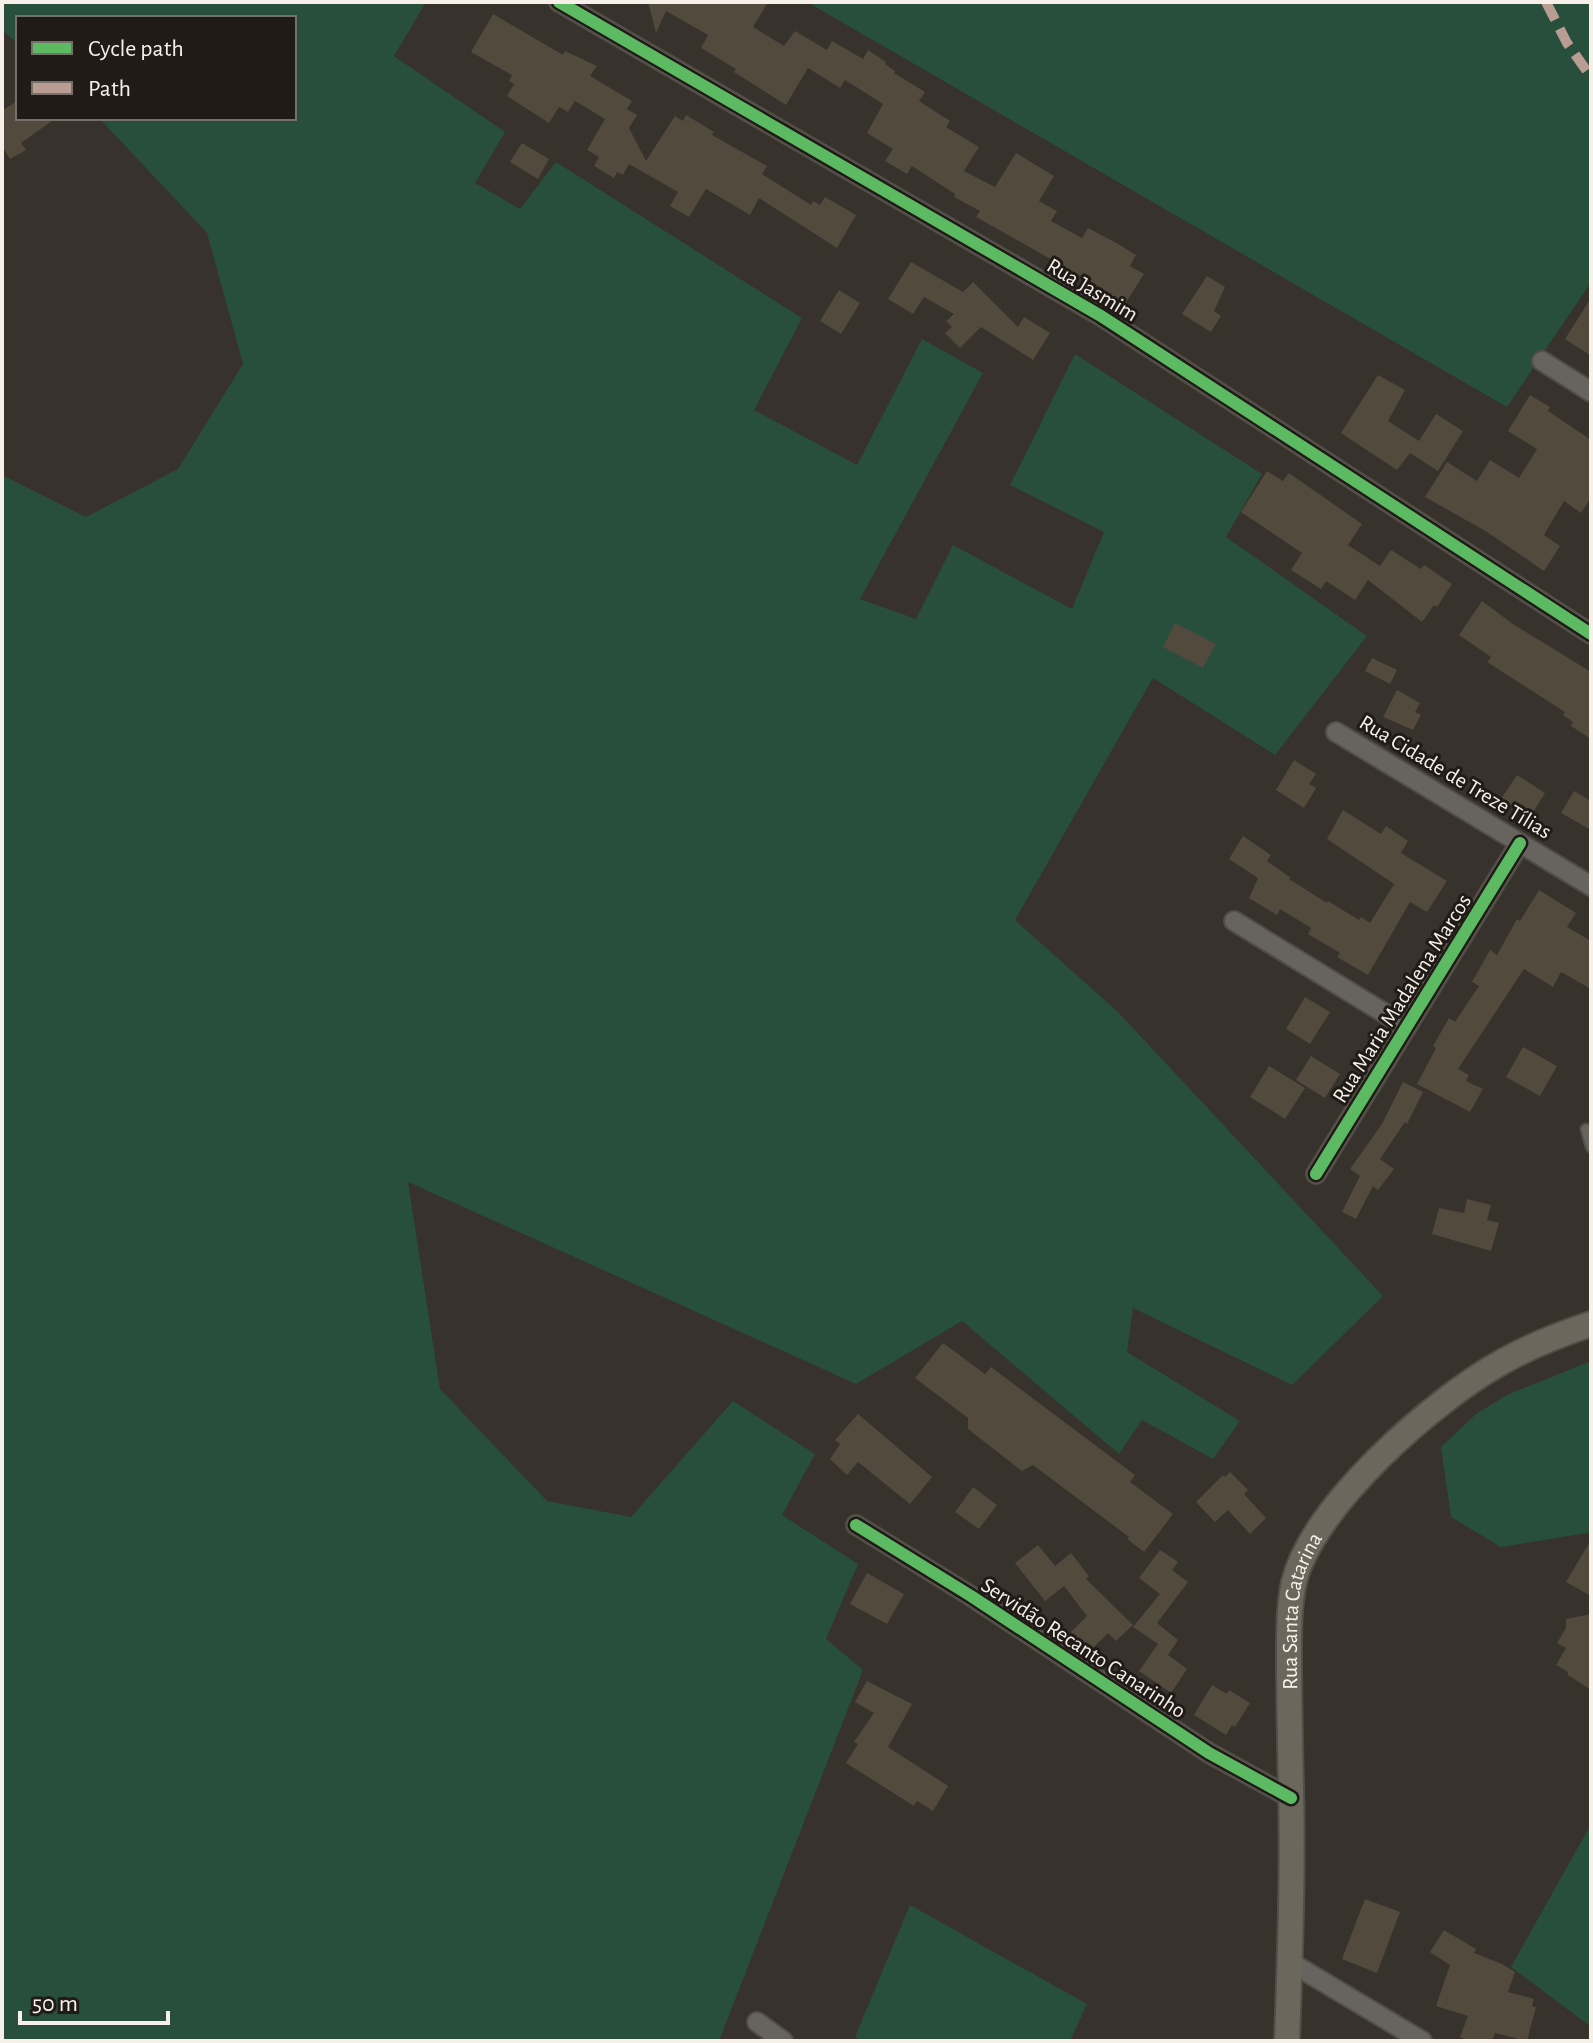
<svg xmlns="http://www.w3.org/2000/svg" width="1593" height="2043" font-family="'Alegreya Sans',sans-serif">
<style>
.green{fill:#274f3b}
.building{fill:#514a3d}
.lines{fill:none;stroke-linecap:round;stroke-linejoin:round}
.service-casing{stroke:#514e47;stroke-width:13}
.minor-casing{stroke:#514e47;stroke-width:22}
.secondary-casing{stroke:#514e47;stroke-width:28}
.service{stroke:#67645f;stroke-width:9}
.minor{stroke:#67645f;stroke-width:18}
.secondary{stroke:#6c675d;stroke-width:24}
.quiet{stroke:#b99d93;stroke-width:10;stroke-dasharray:20 10;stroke-linecap:butt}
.cycleway-casing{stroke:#201b16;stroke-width:17}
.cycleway{stroke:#5cba63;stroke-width:12}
.labels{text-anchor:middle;stroke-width:6;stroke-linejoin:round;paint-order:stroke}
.street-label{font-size:22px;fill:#f6f0e8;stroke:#201b16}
</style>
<rect width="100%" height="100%" fill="#37322b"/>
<g class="green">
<path d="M2,2H426L394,56L505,132L475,183L520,209L556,162L802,318L754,410L857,465L922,339L983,373L860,599L916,619L953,545L1072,609L1104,532L1010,485L1075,354L1262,474L1226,537L1367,636L1275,755L1153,678L1015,920L1118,1012L1383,1296L1292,1385L1133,1308L1127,1352L1240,1421L1213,1459L1142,1420L1119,1454L962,1321L856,1384L408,1182L440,1389L547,1501L631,1517L733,1401L815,1454L782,1515L858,1564L826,1639L863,1670L719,2041H2V475L86,517L178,469L243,364L207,233L99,118H294V18H18V44L2,30Z"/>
<path d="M807,2H1591V282L1507,407Z"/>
<path d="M1591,1361V1536L1587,1533L1501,1547L1451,1517L1441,1447L1476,1414L1507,1395Z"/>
<path d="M1591,1824V2027L1511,1967Z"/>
<path d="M910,1905L1087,2004L1070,2041H862L855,2037Z"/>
</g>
<g class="building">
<path d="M648,2H768L753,27L784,46L795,31L827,50L832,41L863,59L868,50L886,62L885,64L895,71L894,73L925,92L919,101L950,121L946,127L979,147L964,171L995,187L1016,153L1054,176L1039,201L1057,211L1051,221L1082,238L1088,228L1118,244L1136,255L1130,266L1144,274L1125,304L1095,284L976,217L980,211L954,197L955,194L912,166L907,174L885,161L893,149L867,133L883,104L845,80L840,88L808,68L786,105L734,72L736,69L701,48L708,35L666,11L656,33Z"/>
<path d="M493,14L563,55L565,51L597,66L590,76L632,101L627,109L637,115L629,128L646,161L675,116L683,121L686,115L714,132L712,135L767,166L762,174L811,205L813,201L820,205L825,197L856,215L837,248L759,198L750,215L706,189L689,217L670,206L678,192L629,164L623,175L617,172L614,178L594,166L599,157L587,150L605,119L575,101L568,112L559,107L549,123L507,96L514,84L509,81L512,75L471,52Z"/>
<path d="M18,100V118H56L21,143L26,150L10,159L2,146V111Z"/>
<path d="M522,143L549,159L538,179L510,162Z"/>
<path d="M911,262L963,292L973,282L1018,327L1024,317L1050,333L1033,360L981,327L960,348L945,333L952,327L946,321L954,314L924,297L913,314L888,299Z"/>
<path d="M1207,276L1225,287L1214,311L1221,316L1211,332L1182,314Z"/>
<path d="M839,290L860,303L841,334L820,321Z"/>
<path d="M1591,298V356L1565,339Z"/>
<path d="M1378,375L1405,390L1388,421L1419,441L1436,414L1463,431L1438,471L1410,453L1397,470L1341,433Z"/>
<path d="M1530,395L1550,407L1548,411L1591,440V498L1581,513L1564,501L1544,535L1560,546L1544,571L1487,532L1425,497L1447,462L1477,481L1490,460L1519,478L1537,449L1508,431Z"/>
<path d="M1267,471L1283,481L1289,473L1362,524L1348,545L1380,566L1391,550L1421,569L1424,565L1452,584L1437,607L1434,605L1422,622L1368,580L1355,600L1326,581L1321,589L1291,570L1302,553L1241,512Z"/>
<path d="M1482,601L1513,624L1591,672V739L1571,726L1573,722L1563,715L1565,712L1487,662L1491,657L1459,635Z"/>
<path d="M1175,623L1216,644L1203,668L1163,647Z"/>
<path d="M1372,658L1397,670L1390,684L1365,671Z"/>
<path d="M1397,690L1420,703L1415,712L1421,715L1413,730L1383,717Z"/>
<path d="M1294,760L1316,774L1309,784L1316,788L1304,808L1276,790Z"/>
<path d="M1517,775L1545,793L1530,817L1501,799Z"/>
<path d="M1574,791L1591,801V830L1561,813Z"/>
<path d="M1343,810L1381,834L1386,826L1408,841L1401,853L1447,881L1427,912L1410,902L1368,975L1337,957L1340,953L1308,934L1311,928L1280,909L1277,915L1249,898L1258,878L1229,859L1243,836L1271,855L1267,861L1291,878L1289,879L1327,903L1328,901L1359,920L1361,917L1370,923L1394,884L1327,839Z"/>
<path d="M1539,890L1576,913L1567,927L1591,941V989L1561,972L1553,987L1524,969L1458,1069L1469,1075L1466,1081L1483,1089L1470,1112L1417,1084L1436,1048L1433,1046L1449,1018L1455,1022L1479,986L1472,982L1490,950L1497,955L1517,919L1520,921Z"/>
<path d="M1305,997L1330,1012L1310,1044L1286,1029Z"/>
<path d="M1523,1047L1557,1066L1540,1096L1506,1077Z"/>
<path d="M1311,1056L1340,1074L1325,1098L1296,1080Z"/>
<path d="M1269,1066L1305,1088L1285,1119L1250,1097Z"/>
<path d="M1403,1082L1423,1092L1407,1124L1405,1122L1380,1159L1394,1169L1378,1190L1373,1186L1356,1219L1342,1212L1360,1176L1350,1169L1382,1124Z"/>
<path d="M1467,1199L1491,1205L1487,1220L1499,1223L1491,1251L1432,1234L1439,1208L1464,1213Z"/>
<path d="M943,1343L985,1374L991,1367L1135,1475L1130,1482L1173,1514L1144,1552L1127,1539L1129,1537L1033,1465L1022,1471L968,1429V1418L915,1378Z"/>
<path d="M858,1414L932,1477L910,1504L858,1462L847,1475L830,1459L840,1444L835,1440Z"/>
<path d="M1230,1472L1248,1490L1244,1494L1266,1518L1250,1534L1228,1510L1215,1522L1196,1502L1223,1475L1225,1477Z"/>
<path d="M973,1487L997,1505L979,1529L955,1512Z"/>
<path d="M1591,1540V1596L1566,1582Z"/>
<path d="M1038,1545L1055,1566L1071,1553L1089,1576L1086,1579L1133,1625L1116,1641L1108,1633L1090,1651L1071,1632L1087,1616L1064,1586L1045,1601L1015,1563Z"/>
<path d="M1160,1550L1178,1562L1172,1570L1188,1582L1157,1623L1178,1640L1168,1655L1187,1669L1171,1693L1139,1671L1158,1644L1133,1627L1160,1594L1139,1578Z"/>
<path d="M867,1573L904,1594L887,1624L850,1604Z"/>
<path d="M1591,1614V1690L1568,1675V1672L1556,1665L1566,1648L1557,1643L1566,1628V1619Z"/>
<path d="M867,1681L912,1704L888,1747L948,1786L933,1811L917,1801L914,1806L846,1763L858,1744L854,1742L874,1713L855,1702Z"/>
<path d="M1212,1685L1227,1694L1229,1690L1250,1703L1235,1727L1232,1725L1226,1735L1194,1715Z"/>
<path d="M1365,1899L1400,1912L1377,1973L1342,1959Z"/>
<path d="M1444,1930L1476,1949L1474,1953L1502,1964L1515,1972L1508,1992L1534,1999L1532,2006L1536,2007L1527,2041L1495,2033L1492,2041H1469L1460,2037L1468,2016L1436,2006L1450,1965L1430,1952Z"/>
</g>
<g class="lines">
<g class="service-casing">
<path id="service" d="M1586,1129L1591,1147"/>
</g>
<g class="minor-casing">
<g id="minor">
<path d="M559,2L1101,316L1591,634"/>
<path d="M1542,361L1591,392"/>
<path d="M1336,732L1591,886"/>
<path d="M1234,921L1407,1027"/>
<path d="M1316,1174L1520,843"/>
<path d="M856,1525L971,1596L1209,1753L1291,1798"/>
<path d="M1290,1962L1422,2041"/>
<path d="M757,2022L783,2041"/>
</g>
</g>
<g class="secondary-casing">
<g id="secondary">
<path id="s1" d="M1287,2041C1290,1957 1293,1872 1291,1787C1290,1743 1289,1698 1289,1654C1289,1631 1289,1605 1294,1582C1313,1505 1435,1399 1502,1362C1530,1346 1561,1334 1591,1324"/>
</g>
</g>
<use href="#service" class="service"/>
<use href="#minor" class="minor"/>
<use href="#secondary" class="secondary"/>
<path class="quiet" d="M1546,2L1567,43L1591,77"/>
<g class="cycleway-casing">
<g id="cycleway">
<path d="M559,2L1101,316L1591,634"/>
<path d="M1316,1174L1520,843"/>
<path d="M856,1525L971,1596L1209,1753L1291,1798"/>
</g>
</g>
<use href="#cycleway" class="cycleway"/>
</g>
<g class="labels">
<g class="street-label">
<text transform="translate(1093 289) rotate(31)" y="8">Rua Jasmim</text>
<text transform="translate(1456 776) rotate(31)" y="8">Rua Cidade de Treze Tílias</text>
<text transform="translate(1401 998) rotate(-58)" y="8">Rua Maria Madalena Marcos</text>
<text dy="8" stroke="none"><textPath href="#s1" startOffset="432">Rua Santa Catarina</textPath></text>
<text transform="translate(1084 1647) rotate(33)" y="8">Servidão Recanto Canarinho</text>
</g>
</g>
<rect width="1593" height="2043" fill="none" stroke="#f6f0e8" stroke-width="8"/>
<rect x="16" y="16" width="280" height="104" fill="#201b16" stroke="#76706a" stroke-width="2"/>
<rect x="32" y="42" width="40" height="12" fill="#5cba63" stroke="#76706a" stroke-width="2"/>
<text x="88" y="56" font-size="24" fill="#f6f0e8">Cycle path</text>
<rect x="32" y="82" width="40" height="12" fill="#b99d93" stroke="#76706a" stroke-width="2"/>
<text x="88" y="96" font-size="24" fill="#f6f0e8">Path</text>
<path d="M20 2011v12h148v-12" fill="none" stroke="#f6f0e8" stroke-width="4"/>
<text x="32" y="2011" font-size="24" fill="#f6f0e8" stroke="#201b16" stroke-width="6" paint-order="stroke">50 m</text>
</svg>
